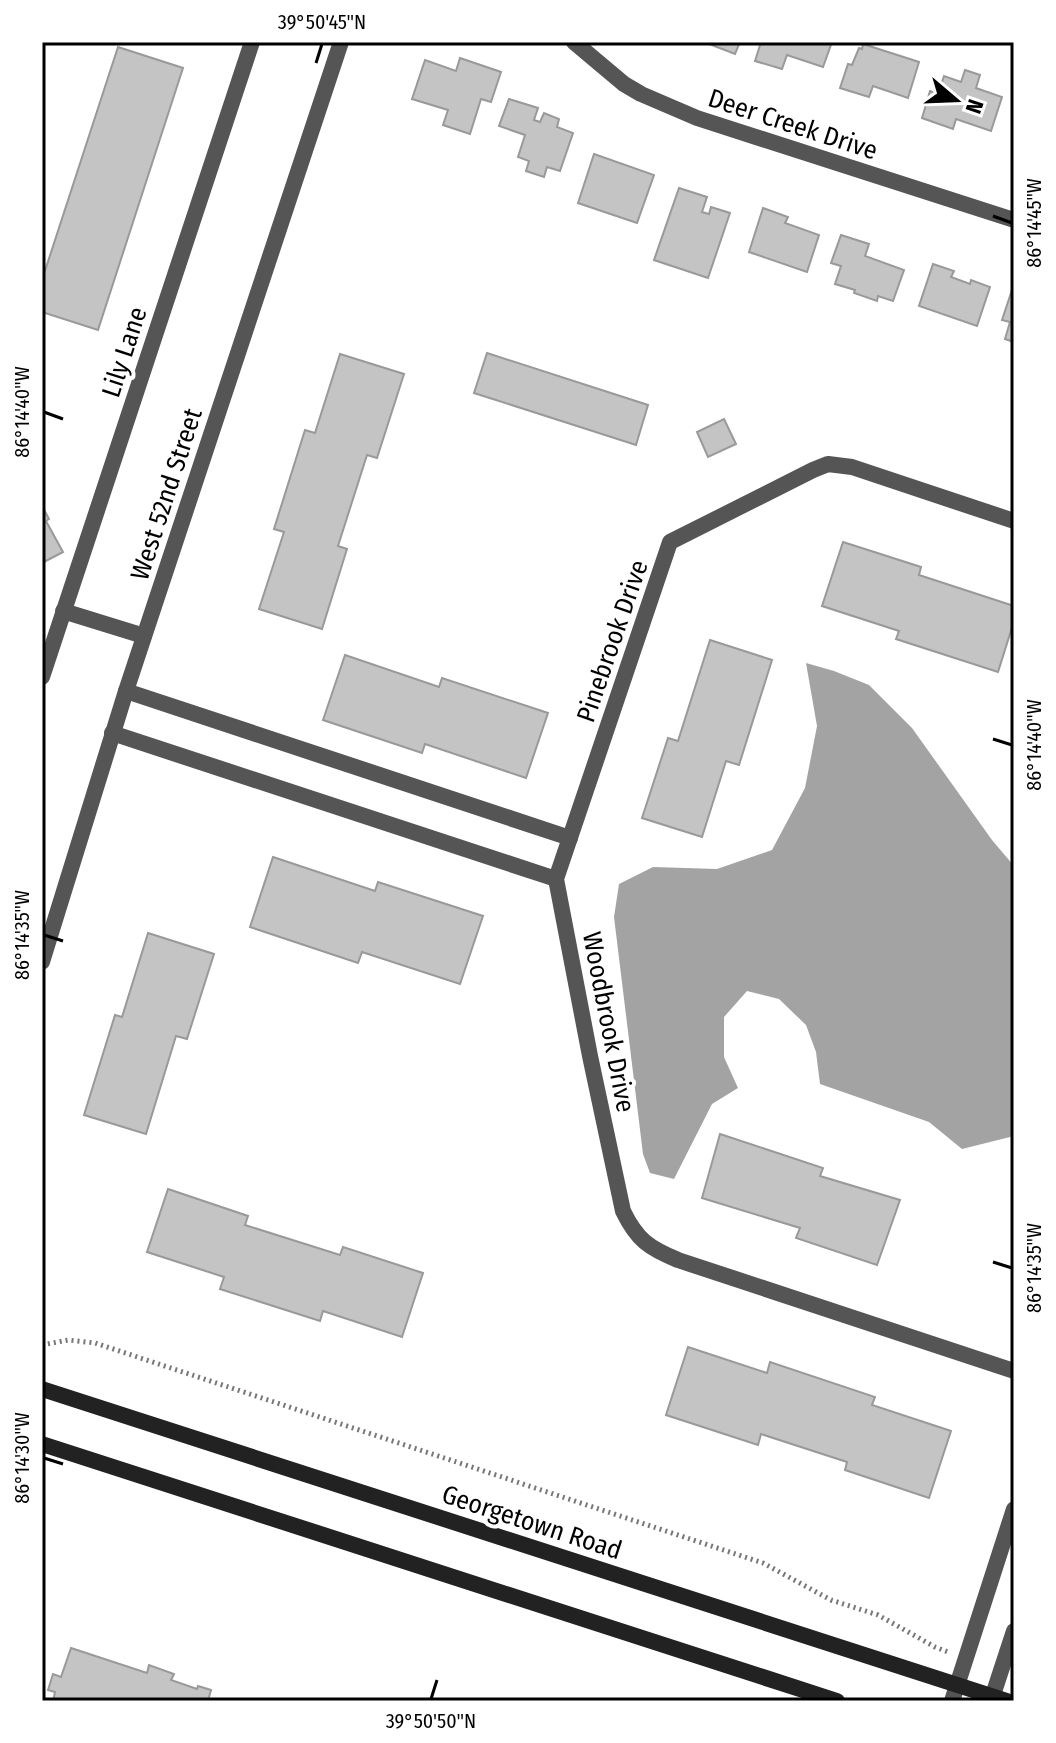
<svg xmlns="http://www.w3.org/2000/svg" width="1056" height="1743" font-family="'Fira Sans Condensed',sans-serif">
<style>
.water{fill:#a3a3a3}
.building{fill:#c4c4c4;stroke:#999;stroke-width:2}
.lines{fill:none;stroke-linecap:round;stroke-linejoin:round}
.path{stroke:#777;stroke-width:5;stroke-dasharray:2 4;stroke-linecap:butt}
.minor{stroke:#555;stroke-width:16}
.tertiary{stroke:#555;stroke-width:16}
.secondary{stroke:#222;stroke-width:16}
.ticks{fill:none;stroke:#000;stroke-width:3}
.labels{text-anchor:middle;stroke-width:8;stroke-linejoin:round;paint-order:stroke}
.street-label{font-size:26px;fill:#000;stroke:#fff}
.neatline{fill:none;stroke:#000;stroke-width:3}
.ticks-label{font-size:20px;text-anchor:middle;fill:#000}
</style>
<rect width="100%" height="100%" fill="#fff"/>
<path class="water" d="M806,663L834,671L869,685L912,728L992,840L1014,866V1136L962,1149L929,1122L820,1084L816,1052L806,1025L779,999L747,991L724,1017V1057L738,1088L712,1104L674,1179L650,1173L643,1154L614,917L619,884L653,867L717,869L772,850L805,788L817,726Z"/>
<g class="building">
<path d="M704,42H740L735,54Z"/>
<path d="M761,42H832L823,67L787,55L782,69L755,61Z"/>
<path d="M863,44L919,62L908,98L873,86L869,97L840,88L848,64L852,65L859,48L862,49Z"/>
<path d="M118,47L183,68L98,330L42,312V280Z"/>
<path d="M460,58L501,72L491,102L481,99L470,134L443,125L448,110L412,99L425,60L456,71Z"/>
<path d="M965,70L980,75L976,88L1002,97L991,131L956,119L953,129L922,118L930,91L938,94L944,76L961,82Z"/>
<path d="M509,99L538,108L534,120L540,122L544,113L559,119L557,127L573,133L560,171L547,167L544,177L526,171L529,161L518,157L525,135L499,126Z"/>
<path d="M594,154L654,175L637,223L578,203Z"/>
<path d="M679,188L707,197L702,212L709,214L711,207L730,213L708,278L654,260Z"/>
<path d="M763,208L788,217L785,223L819,235L807,272L749,252Z"/>
<path d="M841,235L869,244L865,256L904,270L893,301L878,296L877,301L854,293L855,290L835,284L841,266L831,263Z"/>
<path d="M933,264L954,271L951,277L970,284L971,280L990,287L977,326L919,306Z"/>
<path d="M1012,290L1014,291V342L1005,339L1010,322L1002,320Z"/>
<path d="M487,353L648,405L636,445L474,393Z"/>
<path d="M340,354L404,374L377,458L367,455L338,546L347,549L322,629L259,609L284,532L274,529L305,430L315,433Z"/>
<path d="M724,419L736,444L708,457L697,432Z"/>
<path d="M42,506L49,519L46,521L63,552L42,563Z"/>
<path d="M843,542L921,567L919,575L1014,606V621L998,672L896,639L899,631L822,606Z"/>
<path d="M710,640L772,660L739,765L726,761L702,837L642,818L668,738L678,741Z"/>
<path d="M345,655L439,687L442,678L548,713L526,778L425,744L422,753L323,720Z"/>
<path d="M273,857L375,891L378,882L483,916L460,984L362,952L358,963L250,927Z"/>
<path d="M148,933L214,954L187,1039L176,1036L146,1134L84,1115L115,1015L122,1017Z"/>
<path d="M720,1134L823,1168L820,1176L900,1200L877,1265L796,1238L800,1228L702,1198Z"/>
<path d="M168,1189L248,1216L245,1225L340,1255L343,1247L423,1273L402,1337L323,1311L320,1321L220,1289L224,1277L147,1252Z"/>
<path d="M688,1347L767,1373L770,1362L875,1397L872,1405L951,1431L929,1498L845,1470L847,1462L761,1434L758,1445L666,1415Z"/>
<path d="M71,1648L147,1673L149,1665L174,1674L171,1680L197,1689L198,1686L211,1690L208,1701H53L55,1692L48,1690L53,1674L61,1677Z"/>
</g>
<g class="lines">
<path class="path" d="M42,1345L68,1340L95,1343L763,1563L831,1600L878,1615L935,1647L948,1652"/>
<g class="minor">
<path d="M574,42L624,84L641,94L697,118L1014,220"/>
<path d="M1014,521L852,467L828,464L813,470L670,542L556,879L590,1056L623,1211C637,1240 649,1248 678,1260L1014,1371"/>
<path d="M63,611L144,636"/>
<path d="M42,677L252,42"/>
<path d="M126,691L570,838"/>
<path d="M112,733L556,879"/>
<path d="M952,1701L1014,1509"/>
<path d="M991,1701L1014,1631"/>
</g>
<path class="tertiary" d="M42,962L126,691L341,42"/>
<g class="secondary">
<path d="M42,1389L1007,1701"/>
<path d="M42,1444L837,1701"/>
</g>
</g>
<path class="ticks" d="M316,63L322,44M993,216L1012,223M44,412L63,419M993,739L1012,745M44,935L63,941M993,1262L1012,1268M44,1458L63,1464M431,1699L437,1680"/>
<g class="labels">
<g class="street-label">
<text transform="translate(793 124) rotate(18)" y="9">Deer Creek Drive</text>
<text transform="translate(124 352) rotate(-72)" y="9">Lily Lane</text>
<text transform="translate(166 494) rotate(-72)" y="9">West 52nd Street</text>
<text transform="translate(612 641) rotate(-71)" y="9">Pinebrook Drive</text>
<text transform="translate(609 1022) rotate(79)" y="9">Woodbrook Drive</text>
<text transform="translate(532 1522) rotate(18)" y="9">Georgetown Road</text>
</g>
</g>
<rect width="1056" height="1743" fill="none" stroke="#ffffff" stroke-width="88"/>
<g transform="translate(956 100) rotate(109)" stroke="#ffffff" stroke-width="6" paint-order="stroke">
<path d="M0-6L14 30L0 20L-14 30Z" fill="#000000"/>
<text y="-12" font-size="22" font-weight="bold" text-anchor="middle" fill="#000000">N</text>
</g>
<rect x="44" y="44" width="968" height="1655" class="neatline"/>
<g class="ticks-label">
<text x="322" y="29">39°50'45"N</text>
<text transform="translate(1034 223) rotate(-90)" y="7">86°14'45"W</text>
<text transform="translate(22 412) rotate(-90)" y="7">86°14'40"W</text>
<text transform="translate(1034 745) rotate(-90)" y="7">86°14'40"W</text>
<text transform="translate(22 935) rotate(-90)" y="7">86°14'35"W</text>
<text transform="translate(1034 1268) rotate(-90)" y="7">86°14'35"W</text>
<text transform="translate(22 1458) rotate(-90)" y="7">86°14'30"W</text>
<text x="431" y="1728">39°50'50"N</text>
</g>
</svg>
